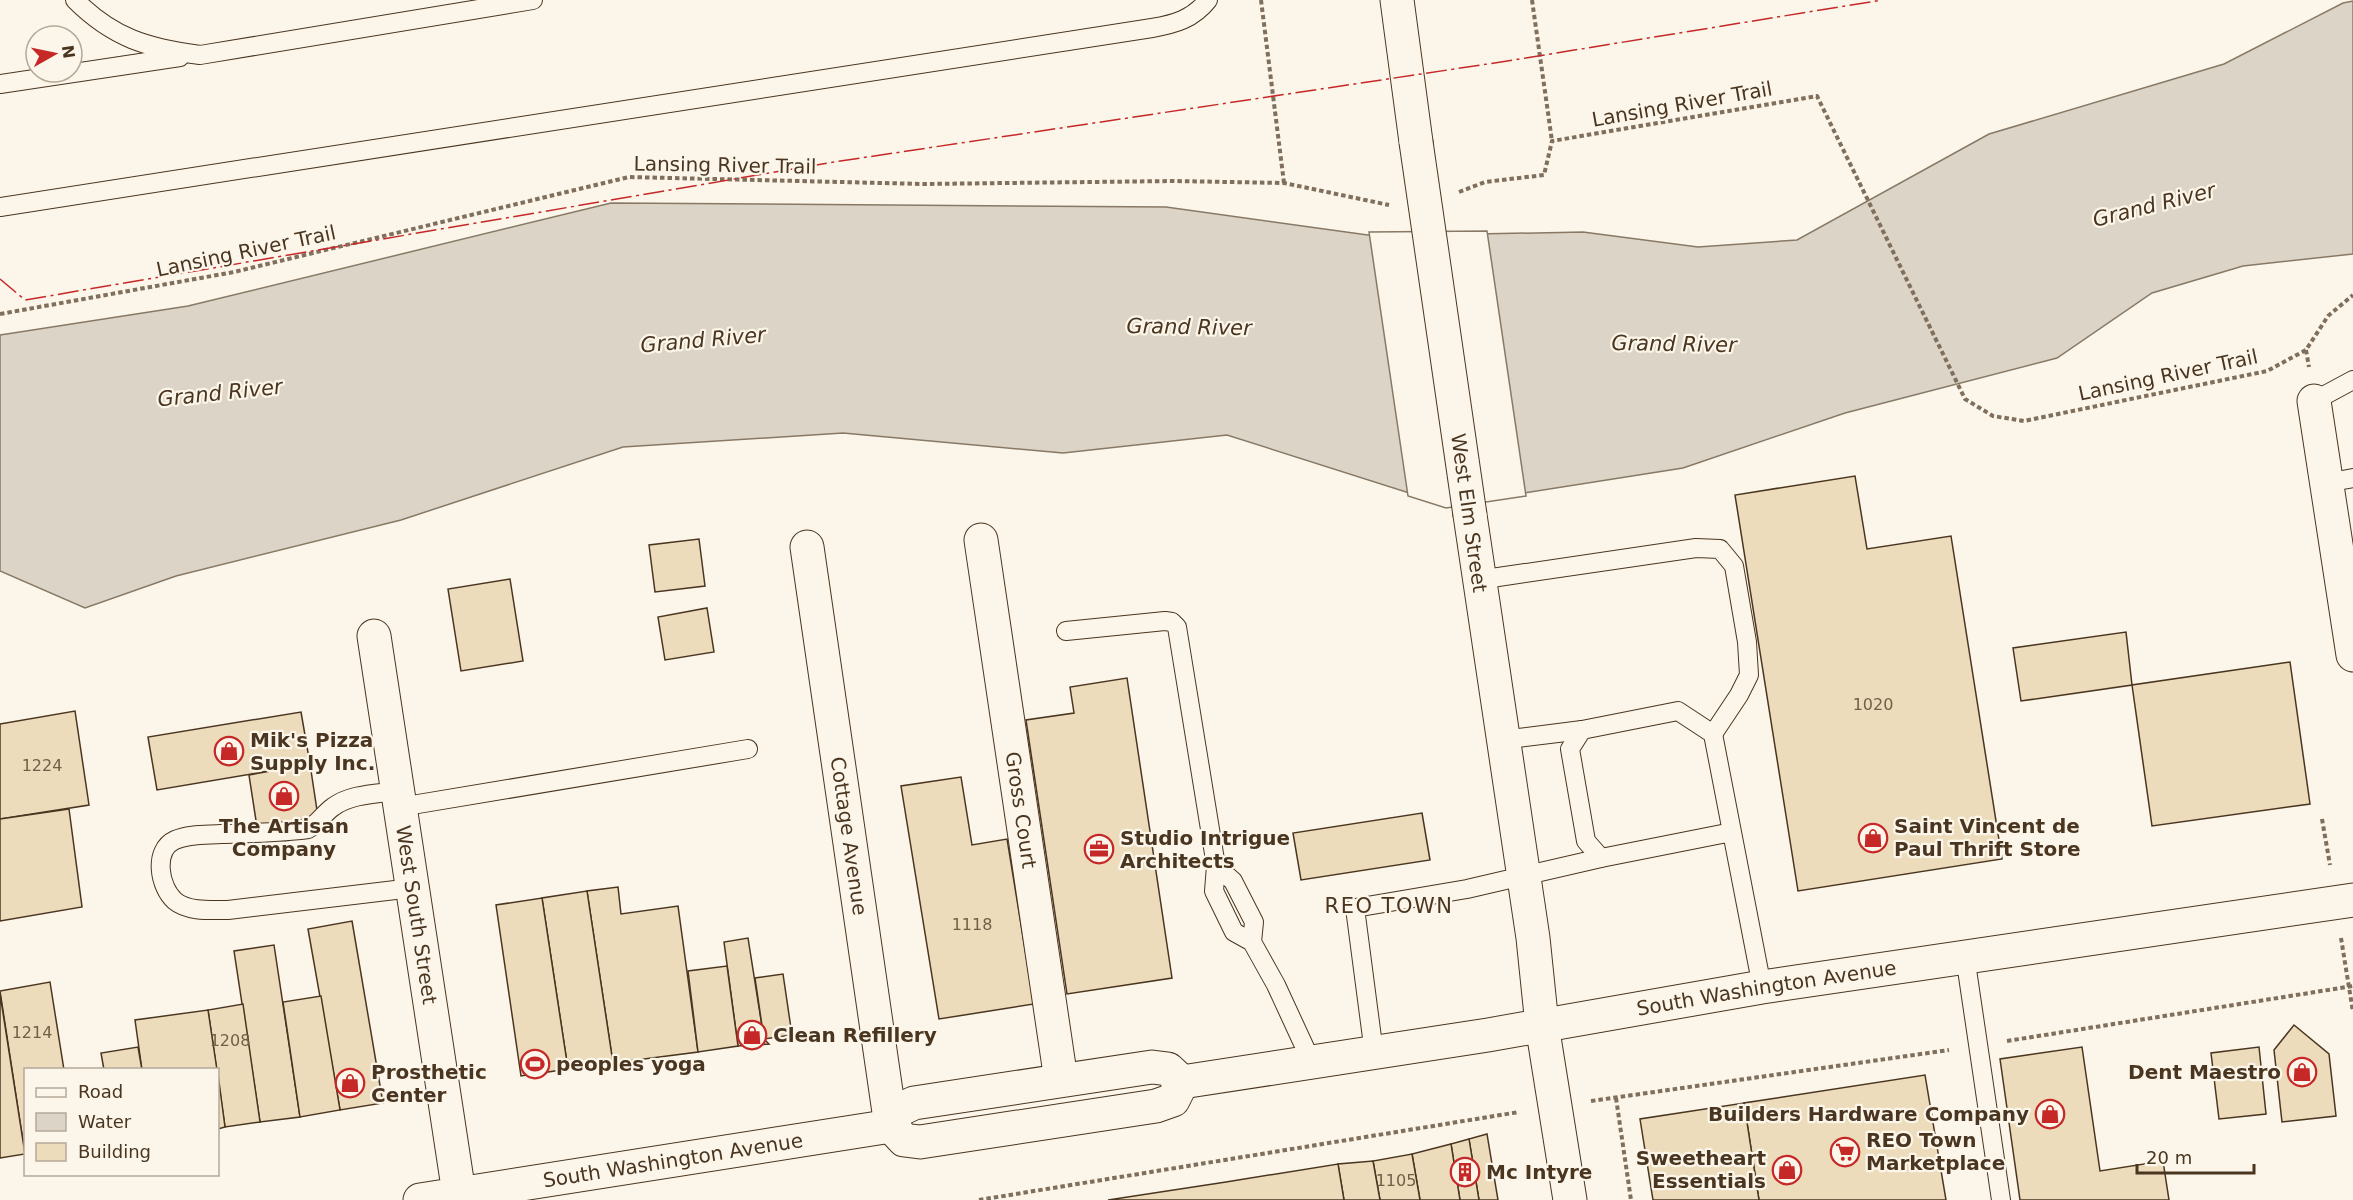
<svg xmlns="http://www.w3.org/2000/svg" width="2353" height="1200" font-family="'DejaVu Sans',sans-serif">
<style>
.water{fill:#dcd4c6;stroke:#887966;stroke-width:1.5}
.pier{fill:#fbf6e9;stroke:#887966;stroke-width:1.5}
.building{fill:#ecdcbc;stroke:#4a3520;stroke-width:1.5}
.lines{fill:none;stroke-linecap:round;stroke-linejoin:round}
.lane-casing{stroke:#4a3520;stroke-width:20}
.street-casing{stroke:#4a3520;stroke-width:35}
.secondary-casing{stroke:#4a3520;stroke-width:35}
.path{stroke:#7f6f5c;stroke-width:4;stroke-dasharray:4.5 3;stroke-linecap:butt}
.lane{stroke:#fbf6e9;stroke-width:18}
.street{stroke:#fbf6e9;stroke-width:33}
.secondary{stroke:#fbf6e9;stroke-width:33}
.street-bridge-casing{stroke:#4a3520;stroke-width:35;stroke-linecap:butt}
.street-bridge{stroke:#fbf6e9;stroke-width:33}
.power{stroke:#c62828;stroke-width:1.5;stroke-dasharray:21 4.5 3 4.5;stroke-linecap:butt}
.labels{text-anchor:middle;stroke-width:4.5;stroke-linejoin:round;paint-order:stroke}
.number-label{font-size:16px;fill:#725f47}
.street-label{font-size:20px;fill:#4a3520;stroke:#fbf6e9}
.poi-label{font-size:20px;font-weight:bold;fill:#4a3520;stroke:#fbf6e9;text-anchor:start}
.water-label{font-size:21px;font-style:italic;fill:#4a3520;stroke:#fbf6e9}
.neighbourhood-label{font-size:21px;letter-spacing:1.5px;fill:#4a3520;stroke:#fbf6e9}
</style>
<rect width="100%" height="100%" fill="#fbf6e9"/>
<path class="water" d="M2353,1V254L2243,266L2152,293L2057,358L1845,413L1683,468L1447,505L1227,435L1063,453L843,433L623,447L401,520L176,576L85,608L0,571V335L188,306L611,203L1166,207L1375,236L1583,232L1698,247L1797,240L1989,134L2224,64L2343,3Z"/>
<path class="pier" d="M1487,231L1526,496L1446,508L1408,496L1369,232Z"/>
<g class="building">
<path d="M1855,476L1867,549L1951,536L2002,859L1798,891L1735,495Z"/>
<path d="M699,539L705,586L655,592L649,545Z"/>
<path d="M510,579L523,661L461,671L448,589Z"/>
<path d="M707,608L714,652L665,660L658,617Z"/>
<path d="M2126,632L2132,685L2021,701L2013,648Z"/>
<path d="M2290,662L2310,804L2152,826L2132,685Z"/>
<path d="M1127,678L1172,978L1067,994L1026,720L1074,713L1070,687Z"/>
<path d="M75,711L89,805L0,819V724Z"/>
<path d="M301,712L310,764L157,790L148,737Z"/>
<path d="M310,764L318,817L257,827L249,775Z"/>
<path d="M961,777L972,845L1007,839L1034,1004L939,1019L901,786Z"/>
<path d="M69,809L82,907L0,921V819Z"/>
<path d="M1422,813L1430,860L1301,880L1293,833Z"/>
<path d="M618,887L621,914L678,906L698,1052L613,1063L587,891Z"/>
<path d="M587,891L613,1063L568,1069L542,898Z"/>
<path d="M542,898L568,1069L521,1076L496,905Z"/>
<path d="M352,921L383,1103L340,1110L308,929Z"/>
<path d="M748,938L764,1039L769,1044L738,1046L724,942Z"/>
<path d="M274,945L300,1117L260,1122L234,951Z"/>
<path d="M727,966L738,1046L698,1052L688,971Z"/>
<path d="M783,974L792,1035L764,1039L755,978Z"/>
<path d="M50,982L64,1070H26L25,1154L0,991Z"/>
<path d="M0,994L25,1154L0,1158Z"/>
<path d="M321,996L340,1110L300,1117L283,1002Z"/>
<path d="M243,1004L260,1122L225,1127L208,1010Z"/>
<path d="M208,1010L217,1070H142L135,1020Z"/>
<path d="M2294,1025L2329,1054L2336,1116L2282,1122L2274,1050Z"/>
<path d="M138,1047L142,1070H104L101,1053Z"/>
<path d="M2082,1047L2100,1171L2163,1161L2169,1200H2020L2000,1059Z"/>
<path d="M2259,1047L2266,1114L2219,1119L2211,1053Z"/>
<path d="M218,1074L225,1127L218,1129Z"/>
<path d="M1925,1075L1946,1200H1759L1744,1103Z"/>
<path d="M1744,1103L1759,1200H1653L1640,1119Z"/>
<path d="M1487,1134L1498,1200H1479L1469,1139Z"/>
<path d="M1469,1139L1479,1200H1460L1451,1144Z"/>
<path d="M1451,1144L1460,1200H1420L1412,1154Z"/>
<path d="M1412,1154L1420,1200H1380L1373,1161Z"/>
<path d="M1373,1161L1380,1200H1344L1338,1164Z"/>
<path d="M1338,1164L1344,1200H1108L1226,1182Z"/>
</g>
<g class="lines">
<g class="lane-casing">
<g id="lane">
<path d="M75,0C113,38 147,48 200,55L533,0"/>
<path d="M0,84L180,57"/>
<path d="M0,207L1152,28C1175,24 1193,19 1208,0"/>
<path d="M2314,401L2353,380"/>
<path d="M2326,483L2353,478"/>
<path d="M1478,580L1696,548L1720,549L1734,566L1747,642L1749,675L1739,695L1713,734"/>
<path d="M1066,631L1165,621L1172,622L1177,627L1216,866"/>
<path d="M1502,740L1582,730"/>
<path d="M397,791C376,794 350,794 333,807C323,814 319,823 308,829C279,833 250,833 221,834C206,835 189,834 175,840C153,850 159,887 175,901C188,912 212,910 228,910L412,888"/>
<path d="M400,807L748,749"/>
<path d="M1732,832L1601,858L1586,841L1570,749L1582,730L1678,711L1713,734L1762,987"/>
<path d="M1252,942L1254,922L1233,881L1216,866L1214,891L1234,932L1252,942L1276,985L1312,1063"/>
<path d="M1965,956L2001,1200"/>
<path d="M1374,1053L1355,908L1467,889L1601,858"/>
</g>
</g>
<g class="street-casing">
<g id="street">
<path d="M1397,0L1416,142"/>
<path d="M2314,401L2353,655"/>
<path d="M1470,515L1533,938L1542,1025L1570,1200"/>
<path id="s1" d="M981,540L1061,1080"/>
<path id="s2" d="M807,547L891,1126"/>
<path id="s3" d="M374,636L460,1200"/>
</g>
</g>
<g class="secondary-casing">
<g id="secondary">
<path d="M1152,1067L1168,1069L1182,1082L1173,1100L1156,1106L920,1142L904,1140L891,1126L899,1110L914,1103Z"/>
<path id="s4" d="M1182,1082L1488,1035L1762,987L2353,900"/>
<path id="s5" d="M420,1200L891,1126"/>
</g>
</g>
<g class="path">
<path d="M1261,0L1284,183"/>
<path d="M1532,0L1552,141"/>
<path d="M1459,192L1485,182L1544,175L1552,141L1817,96L1965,399L1993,416L2024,421L2267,371L2306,350L2328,316L2353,295"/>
<path d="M0,314L234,272L629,177L924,184L1174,181L1284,183L1389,205"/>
<path d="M2306,350L2309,367"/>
<path d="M2322,819L2330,865"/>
<path d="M2341,938L2353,1012"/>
<path d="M2007,1041L2353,986"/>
<path d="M1616,1098L1631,1200"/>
<path d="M1591,1101L1949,1050"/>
<path d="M979,1200L1519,1112"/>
</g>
<use href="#lane" class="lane"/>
<use href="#street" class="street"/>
<use href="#secondary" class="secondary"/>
<g class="street-bridge-casing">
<path id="street-bridge" d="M1416,142L1470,515"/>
</g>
<use href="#street-bridge" class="street-bridge"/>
<path class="power" d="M0,279L25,300L834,162L1501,62L1882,0"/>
</g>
<defs>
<g id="shop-ring" transform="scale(1.5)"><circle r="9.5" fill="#fbf6e9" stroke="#c62828" stroke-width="1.5"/><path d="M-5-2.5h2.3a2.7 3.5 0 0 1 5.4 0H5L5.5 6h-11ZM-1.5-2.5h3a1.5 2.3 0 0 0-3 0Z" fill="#c62828"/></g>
<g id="office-ring" transform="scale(1.5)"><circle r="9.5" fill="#fbf6e9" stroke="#c62828" stroke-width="1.5"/><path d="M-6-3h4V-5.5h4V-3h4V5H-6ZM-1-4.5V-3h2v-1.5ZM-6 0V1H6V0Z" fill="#c62828"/></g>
<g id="stadium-ring" transform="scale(1.5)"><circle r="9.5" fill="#fbf6e9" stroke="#c62828" stroke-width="1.5"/><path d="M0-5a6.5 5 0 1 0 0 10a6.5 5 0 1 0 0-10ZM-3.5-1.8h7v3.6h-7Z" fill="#c62828"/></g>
<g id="supermarket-ring" transform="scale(1.5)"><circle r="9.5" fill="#fbf6e9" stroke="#c62828" stroke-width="1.5"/><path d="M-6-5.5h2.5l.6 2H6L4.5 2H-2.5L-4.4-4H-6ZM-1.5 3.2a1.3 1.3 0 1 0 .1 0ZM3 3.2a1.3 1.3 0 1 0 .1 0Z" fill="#c62828"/></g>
<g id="building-ring" transform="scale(1.5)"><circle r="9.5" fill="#fbf6e9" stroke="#c62828" stroke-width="1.5"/><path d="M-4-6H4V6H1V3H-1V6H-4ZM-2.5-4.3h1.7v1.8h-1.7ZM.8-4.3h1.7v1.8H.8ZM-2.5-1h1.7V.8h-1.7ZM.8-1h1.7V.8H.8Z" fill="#c62828"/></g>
</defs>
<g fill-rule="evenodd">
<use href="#shop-ring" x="229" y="751"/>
<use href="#shop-ring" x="284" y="796"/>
<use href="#shop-ring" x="1873" y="838"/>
<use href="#office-ring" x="1099" y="849"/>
<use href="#shop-ring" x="752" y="1035"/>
<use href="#stadium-ring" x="535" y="1064"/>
<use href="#shop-ring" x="2302" y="1072"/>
<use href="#shop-ring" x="350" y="1083"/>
<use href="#shop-ring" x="2050" y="1114"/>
<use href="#supermarket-ring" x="1845" y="1152"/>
<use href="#shop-ring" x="1787" y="1170"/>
<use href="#building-ring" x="1465" y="1172"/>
</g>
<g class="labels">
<g class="number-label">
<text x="1873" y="710">1020</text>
<text x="42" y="771">1224</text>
<text x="972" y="930">1118</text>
<text x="32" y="1038">1214</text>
<text x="230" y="1046">1208</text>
<text x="1396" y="1186">1105</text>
</g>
<g class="street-label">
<text transform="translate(1682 104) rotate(-10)" y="7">Lansing River Trail</text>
<text transform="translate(725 165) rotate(1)" y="7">Lansing River Trail</text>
<text transform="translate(246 251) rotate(-12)" y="7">Lansing River Trail</text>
<text transform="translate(2168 375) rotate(-12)" y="7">Lansing River Trail</text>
<text transform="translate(1469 513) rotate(82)" y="7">West Elm Street</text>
<text dy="7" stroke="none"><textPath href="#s1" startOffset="273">Gross Court</textPath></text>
<text dy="7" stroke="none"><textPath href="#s2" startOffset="292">Cottage Avenue</textPath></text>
<text dy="7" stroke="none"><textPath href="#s3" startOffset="282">West South Street</textPath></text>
<text dy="7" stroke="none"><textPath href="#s4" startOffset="592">South Washington Avenue</textPath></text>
<text dy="7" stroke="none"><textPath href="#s5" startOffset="256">South Washington Avenue</textPath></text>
</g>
<g class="poi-label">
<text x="250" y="747">Mik's Pizza<tspan x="250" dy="23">Supply Inc.</tspan></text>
<text x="284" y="833" text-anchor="middle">The Artisan<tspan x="284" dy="23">Company</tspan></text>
<text x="1894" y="833">Saint Vincent de<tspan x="1894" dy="23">Paul Thrift Store</tspan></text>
<text x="1120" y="845">Studio Intrigue<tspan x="1120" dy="23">Architects</tspan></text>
<text x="773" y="1042">Clean Refillery</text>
<text x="556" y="1071">peoples yoga</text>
<text x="371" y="1079">Prosthetic<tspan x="371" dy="23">Center</tspan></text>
<text x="2281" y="1079" text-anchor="end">Dent Maestro</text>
<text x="2029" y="1121" text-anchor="end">Builders Hardware Company</text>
<text x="1866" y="1147">REO Town<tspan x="1866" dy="23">Marketplace</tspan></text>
<text x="1766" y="1165" text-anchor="end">Sweetheart<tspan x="1766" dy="23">Essentials</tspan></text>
<text x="1486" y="1179">Mc Intyre</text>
</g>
<g class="water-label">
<text transform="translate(2154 205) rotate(-14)" y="7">Grand River</text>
<text transform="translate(1189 327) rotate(1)" y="7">Grand River</text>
<text transform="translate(703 340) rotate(-5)" y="7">Grand River</text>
<text transform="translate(1674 344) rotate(1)" y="7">Grand River</text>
<text transform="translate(220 393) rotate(-6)" y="7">Grand River</text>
</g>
<g class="neighbourhood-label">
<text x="1389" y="913">REO TOWN</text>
</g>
</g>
<rect x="24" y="1068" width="195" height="108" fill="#fbf6e9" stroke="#b4a999" stroke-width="1.5"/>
<rect x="36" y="1088" width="30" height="9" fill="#fbf6e9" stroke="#b4a999" stroke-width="1.5"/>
<text x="78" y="1098" font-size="18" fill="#4a3520">Road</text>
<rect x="36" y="1113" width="30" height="18" fill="#dcd4c6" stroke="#b4a999" stroke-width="1.5"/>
<text x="78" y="1128" font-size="18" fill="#4a3520">Water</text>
<rect x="36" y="1143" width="30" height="18" fill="#ecdcbc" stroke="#b4a999" stroke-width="1.5"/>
<text x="78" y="1158" font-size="18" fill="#4a3520">Building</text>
<g transform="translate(54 54) rotate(81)"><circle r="28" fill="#fbf6e9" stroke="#b4a999" stroke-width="1.5"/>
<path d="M0-4.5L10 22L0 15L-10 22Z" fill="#c62828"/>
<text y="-9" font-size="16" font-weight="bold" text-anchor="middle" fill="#4a3520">N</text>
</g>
<path d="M2137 1164v9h117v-9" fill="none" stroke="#4a3520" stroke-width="3"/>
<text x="2146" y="1164" font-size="18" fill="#4a3520" stroke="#fbf6e9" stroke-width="4.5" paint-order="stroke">20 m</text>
</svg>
